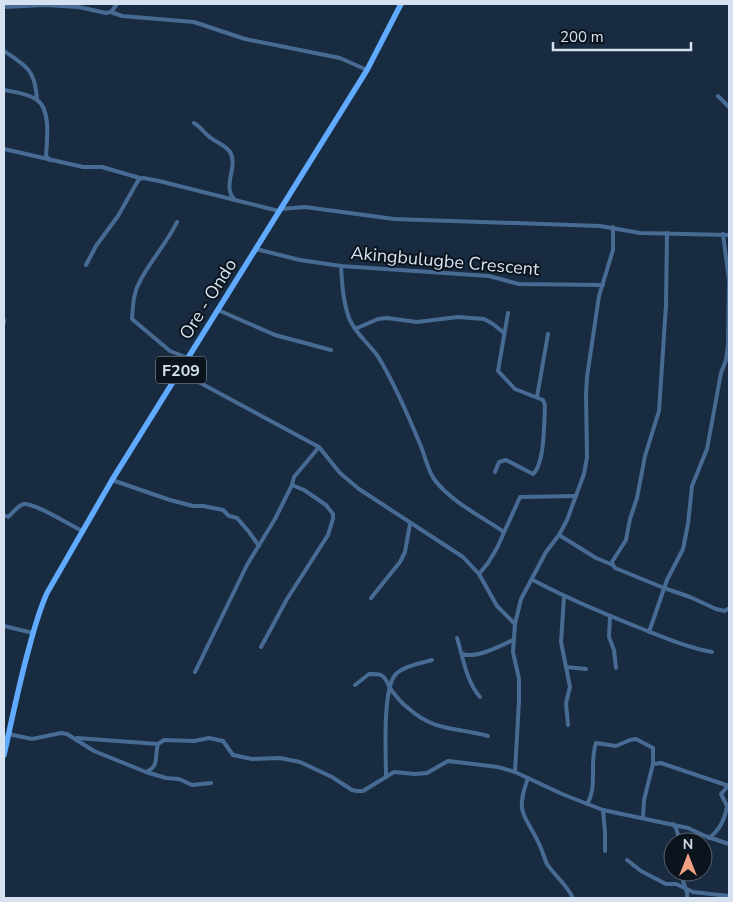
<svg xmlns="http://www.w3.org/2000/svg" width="733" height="902" font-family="'Nunito Sans',sans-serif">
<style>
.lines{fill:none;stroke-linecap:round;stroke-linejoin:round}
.street{stroke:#486b94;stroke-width:4}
.primary{stroke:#60aaff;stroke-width:5.5}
.labels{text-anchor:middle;stroke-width:4;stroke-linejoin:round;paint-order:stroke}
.shield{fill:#0b131d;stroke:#98a3b1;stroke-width:1}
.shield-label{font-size:16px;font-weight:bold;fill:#d5e1f0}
.street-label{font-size:18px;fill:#d5e1f0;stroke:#0b131d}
</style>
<rect width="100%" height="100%" fill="#182b41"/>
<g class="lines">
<g class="street">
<path d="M4,7L45,5L79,7L106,13L111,12L122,16L194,22L245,39L340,58L367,70"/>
<path d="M111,12L117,4"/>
<path d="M4,51C27,66 35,70 37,99"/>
<path d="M4,90C14,92 28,93 37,100C51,109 47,141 46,156L50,160"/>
<path d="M718,96L729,107"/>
<path d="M194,123C201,127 204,133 211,138C217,143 225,145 230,152C239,166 221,187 235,200"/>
<path d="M4,149L83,167H102L140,178"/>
<path d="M281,209L305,207L394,219L600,226L640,233L729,235"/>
<path d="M177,222C167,243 151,260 140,281C133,293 133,306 132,319L170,351L188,358"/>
<path d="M256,249L300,260L341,266L489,276L519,284L603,285"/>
<path d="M86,265L96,246L118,216L139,179L143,178L159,181L279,211"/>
<path d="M341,266C342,284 343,301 349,318C355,334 370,344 379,358C395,385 408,415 420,444C425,455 427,469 434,479C450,501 482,517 504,532"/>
<path d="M218,310L275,335L331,350"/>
<path d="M4,320V322"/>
<path d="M355,329L378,319L387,318L417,322L458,317L484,319L493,324L504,333"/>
<path d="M180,372L319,447L340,473L359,489L463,557L479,574L497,606L515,624"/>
<path d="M537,397L548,334"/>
<path d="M495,472L499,462L506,460L533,474C545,464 544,421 545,405L543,400L515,389L498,371L508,313"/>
<path d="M112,480L170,500L193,506H203L223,510L229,516L237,518L249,532L259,546"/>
<path d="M4,515L8,517C13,513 18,505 24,504C35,503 70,525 82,531"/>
<path d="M559,535L596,558L613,565L615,568L664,588L690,597L716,609L725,611L729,608"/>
<path d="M613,565L612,562L626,540L630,519L637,498L645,456L659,411L666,305L667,233"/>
<path d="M479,574L488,563L497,548L520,497L576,496"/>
<path d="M533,580C566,598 600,612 635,626C661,636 685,647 712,652"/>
<path d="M564,597L561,642L570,687L566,703L568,725"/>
<path d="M371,598L400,562L405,552L410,524"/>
<path d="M610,616L609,637L614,650L616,668"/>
<path d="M4,626L33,633"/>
<path d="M649,632L667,580L683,549L688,524L692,486L707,449L721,373L726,360L728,345L729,280L723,234"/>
<path d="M457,638C463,657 466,681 480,697"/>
<path d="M261,647L287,599L328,535L333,519V514L326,505L304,490L292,485"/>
<path d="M462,654C476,659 500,646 513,640"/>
<path d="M566,667L586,669"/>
<path d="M195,672L247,565L275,519L292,485L294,477L319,447"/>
<path d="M355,685L369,674C373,674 377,674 381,675C387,678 388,686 392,691C397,697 401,703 408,708C435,732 455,727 488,736"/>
<path d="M8,734L32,739L61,733L67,734L94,751L146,772L166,778L179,779L192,785L211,783"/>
<path d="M77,738L158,744"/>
<path d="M146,772C160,766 154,757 158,744L164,740L194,741L209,738L223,741L233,755L252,759L280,758L300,762L332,777L352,790L357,791H363L394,772L415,774L427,773L448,761L498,767L515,772L562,794L603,810L688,828L705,836L729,844"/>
<path d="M515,772L519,701V679L513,652L515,624L521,599L546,552L559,535L567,520L584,474L587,457L586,394L587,377L599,296L613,250V227"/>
<path d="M386,777C386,756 382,688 396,674C404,666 421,663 432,660"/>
<path d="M528,778C514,816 526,814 540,846C543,852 544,858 547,864C555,876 567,885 573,898"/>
<path d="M587,804C598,787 589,762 596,743L616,746L630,740L636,739L653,748V764"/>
<path d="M603,810L605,832V851"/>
<path d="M643,818L644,800L653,764L661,763L729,786"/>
<path d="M673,824L676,828L680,842"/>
<path d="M709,838C720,830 725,819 727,806L721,794L728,786"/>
<path d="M627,860L641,871L666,884H676L693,892L729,896"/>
<path d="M682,872C680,882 689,889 687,898"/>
</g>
<path class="primary" d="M4,755C12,719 19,684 29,648C34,629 39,611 47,593L112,480L367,70L401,4"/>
</g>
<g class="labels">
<rect class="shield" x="156" y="356.5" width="50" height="27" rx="4"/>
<g class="shield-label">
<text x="181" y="376">F209</text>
</g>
<g class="street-label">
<text transform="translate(445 261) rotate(5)" y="6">Akingbulugbe Crescent</text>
<text transform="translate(208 299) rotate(-58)" y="6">Ore - Ondo</text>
</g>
</g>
<rect width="733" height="902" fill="none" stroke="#d5e1f0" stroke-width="10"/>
<g transform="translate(688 857)"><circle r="24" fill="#0b131d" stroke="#5c6571"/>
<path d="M0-4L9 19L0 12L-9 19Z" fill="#f39f83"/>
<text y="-8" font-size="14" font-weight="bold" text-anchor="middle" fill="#d5e1f0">N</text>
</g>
<path d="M553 42v8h138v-8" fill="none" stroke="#d5e1f0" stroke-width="2.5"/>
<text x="560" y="42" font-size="15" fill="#d5e1f0" stroke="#0b131d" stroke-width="4" paint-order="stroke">200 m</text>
</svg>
